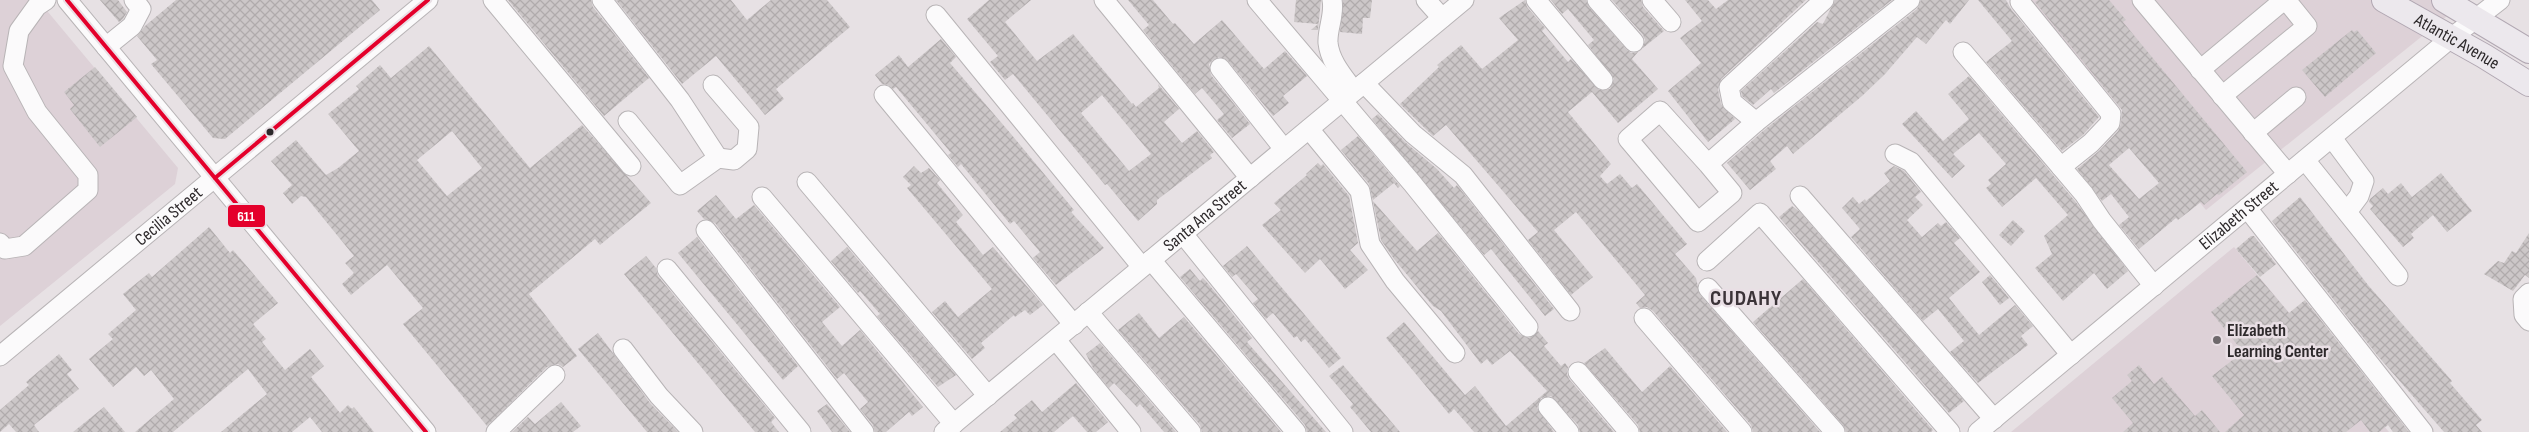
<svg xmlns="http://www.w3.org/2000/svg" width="2529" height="432" font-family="'Sofia Sans Condensed',sans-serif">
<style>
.built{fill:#ddd1d7}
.building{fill:url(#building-cross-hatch);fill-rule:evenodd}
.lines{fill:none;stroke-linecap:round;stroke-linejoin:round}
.minor-casing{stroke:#b8b4b6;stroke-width:21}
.major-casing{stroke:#b1a7b2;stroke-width:26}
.minor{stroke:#fbfafb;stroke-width:19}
.major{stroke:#ece8ed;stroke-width:24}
.bus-1-casing{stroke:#e9dfe5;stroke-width:8}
.bus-1{stroke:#e4002b;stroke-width:4}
.bus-dot{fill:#2d292b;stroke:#e9dfe5;stroke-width:2}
.poi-dot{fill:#6e696c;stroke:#e9dfe5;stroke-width:2}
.labels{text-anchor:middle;stroke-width:5;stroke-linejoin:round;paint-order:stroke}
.street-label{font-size:18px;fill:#2d292b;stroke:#e9dfe5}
.poi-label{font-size:18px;font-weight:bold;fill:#2d292b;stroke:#e9dfe5;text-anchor:start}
.district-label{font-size:22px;font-weight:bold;letter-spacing:1px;fill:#3b3338;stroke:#e9dfe5}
.line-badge{stroke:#e9dfe5;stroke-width:2}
.badge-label{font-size:14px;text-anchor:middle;font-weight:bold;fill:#fff}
</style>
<defs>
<pattern id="building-cross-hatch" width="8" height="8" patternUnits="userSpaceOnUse" patternTransform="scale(1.25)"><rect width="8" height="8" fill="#ccc7c8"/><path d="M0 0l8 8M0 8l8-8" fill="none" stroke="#b0abac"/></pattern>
</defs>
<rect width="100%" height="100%" fill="#e7e1e4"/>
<g class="built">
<path d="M0,0H38L178,168L175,184L0,326Z"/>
<path d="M2030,0H2467L2206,210Z"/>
<path d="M2234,247L2389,432H2011Z"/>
</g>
<g class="building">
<path d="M100,0H118L127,12L123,19L119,22Z"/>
<path d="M176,0H372L380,10L225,139L213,138L151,64L157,60L137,36L145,26Z"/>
<path d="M508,0H591L593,7L649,78L604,116Z"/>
<path d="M616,0H731L747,20L771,0H827L850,27L776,89L784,99L765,115L716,56L682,84Z"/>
<path d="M989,0H1031L1005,22L1037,61L1073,34L1132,104L1133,103L1136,107L1159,88L1158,84L1179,109L1164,122L1182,143L1197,131L1214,152L1210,155L1212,158L1157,200V204L1138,221L1107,184L1105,185L1013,74L1005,80L990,62L998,56L967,19ZM1102,95L1151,154L1129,171L1081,113Z"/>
<path d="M1128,0H1153L1173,24L1175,23L1194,44L1222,20L1264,69L1285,51L1307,76L1283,96L1289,103L1273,116L1228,61L1219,57L1213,60L1209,64L1211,75L1250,124L1232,138L1217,120L1224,114L1202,88L1195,94L1143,30L1149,25Z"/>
<path d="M1296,0H1321L1318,30H1311L1318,24L1294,22Z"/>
<path d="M1343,0H1372L1370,18H1363L1362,34L1340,32Z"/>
<path d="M1525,0L1527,7L1545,28L1542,31L1568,62L1571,59L1599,90L1610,89L1614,79L1588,45L1594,40L1568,9L1562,14L1551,0H1586L1589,7L1626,49L1631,53L1638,52L1632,59L1658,89L1618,123L1592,92L1568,112L1611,164L1600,176L1607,184L1620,174L1632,188L1637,184L1687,244L1675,254L1696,278L1700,295L1820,432H1753L1751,425L1653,311L1647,307L1640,308L1636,303L1645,295L1576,212L1554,230L1593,277L1571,295L1528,240L1538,232L1446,125L1433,136L1400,104L1439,67L1437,65L1461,45L1482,69L1518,40L1499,18Z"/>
<path d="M1612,0H1641L1643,7L1664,31L1643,48L1645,40L1643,35Z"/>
<path d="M1685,0H1708L1716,9L1728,0H1806L1721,79L1718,89L1721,104L1735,119L1708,142L1668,91L1701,63L1680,38L1702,21Z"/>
<path d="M1835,0H1892L1774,93L1771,89L1753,105L1742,96L1741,91L1817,22L1823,24Z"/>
<path d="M1921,0H1969L1950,24L1946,20L1926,44L1917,37L1885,74L1862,96L1793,154L1787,146L1770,161L1776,169L1750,190L1727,163L1763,131L1917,9Z"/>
<path d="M1978,0H2006L2011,9L2099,117L2083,135L2062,151L1986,62L2012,41Z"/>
<path d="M2038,0H2109L2126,20L2123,22L2247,172L2219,195L2217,194L2204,205L2201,202L2178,220L2176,218L2139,249L2119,225L2129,217L2111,194L2102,201L2077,169L2099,151L2118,131L2121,124L2122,110L2035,2ZM2129,148L2159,183L2139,199L2109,165Z"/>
<path d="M2352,30L2354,32L2357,30L2376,53L2325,97L2302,70Z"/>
<path d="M941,39L956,57L950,63L1011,134L1074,210L1071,212L1104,248L1056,285L1033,258L1040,252L1014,221L1010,224L961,164L958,167L948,155L951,153L896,87L893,89L888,85L882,84L875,75L899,55L908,67Z"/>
<path d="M429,46L530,168L582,125L651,203L600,245L595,239L529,294L577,356L563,367L558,364L547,367L487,426L403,324L423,308L387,265L351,295L342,284L354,273L345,263L354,256L306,197L301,196L292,204L283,193L292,185L271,161L296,140L326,175L338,168L359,151L328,114L359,89L356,86L380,65L391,78ZM452,131L482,168L447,196L417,160Z"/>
<path d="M95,67L137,117L100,147L70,109L74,105L64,92Z"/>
<path d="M1969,76L2075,201L2128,271L2107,289L2094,273L2063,301L2035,268L2052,254L2044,236L2068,215L2036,178L2002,207L1986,188L1991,184L1988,180L2006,164L1979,133L1953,154L1965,166L1952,178L1902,124L1916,111L1943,141L1969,119L1948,94Z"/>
<path d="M1378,114L1405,142L1437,169L1454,188L1457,185L1554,309L1545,316L1491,249L1484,255L1372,119Z"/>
<path d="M1358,136L1400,186L1398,188L1394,183L1373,200L1369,184L1341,150Z"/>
<path d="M1318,163L1321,166L1323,164L1349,196L1358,243L1350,250L1368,270L1345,289L1320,259L1305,273L1262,225L1281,210L1274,203L1307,175L1306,174Z"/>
<path d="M914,166L921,173L929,168L940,180L937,183L963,215L956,222L983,255L993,247L1043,305L1030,315L1025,310L1015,317L1014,315L981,343L985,348L972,359L932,312L945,301L958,317L992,289L907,188L911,185L903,177Z"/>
<path d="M1894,166L1904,171L1921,192L1915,197L1923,205L1907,220L1922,237L1938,223L1941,226L1946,222L1960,238L1954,243L1980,272L1949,298L1979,335L2015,305L2033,326L2021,336L2028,345L1978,383L1950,352L1964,341L1938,309L1923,321L1851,237L1860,229L1842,208L1853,197L1859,204L1865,199L1866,201L1890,181L1884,173Z"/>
<path d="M2441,173L2472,211L2447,232L2433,215L2411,234L2414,238L2403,247L2370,209L2373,206L2369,202L2370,199L2383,188L2388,194L2401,183L2412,197Z"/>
<path d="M716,195L736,219L754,205L840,307L822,322L842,346L860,330L923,407L912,416L909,412L886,432H875L873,425L860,409L868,402L844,373L837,379L715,223L704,219L697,211Z"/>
<path d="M2300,197L2368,285L2452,381L2450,383L2482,420L2476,425L2482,432H2444L2377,355L2272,221Z"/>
<path d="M1373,201L1417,251L1438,233L1519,334L1529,338L1538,331L1548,343L1544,346L1561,366L1565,363L1568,367L1567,374L1569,379L1614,432H1580L1578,425L1551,396L1541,398L1537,408L1554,432H1474L1454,409L1449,414L1386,338L1404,322L1465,395L1475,386L1506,426L1547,391L1510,351L1492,365L1487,359L1481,364L1441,311L1433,306L1394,259L1381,240Z"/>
<path d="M1792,206L1799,211L1964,401L1949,413L1779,217Z"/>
<path d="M2013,220L2025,231L2011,246L1999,235Z"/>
<path d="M209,227L230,253L233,250L278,303L253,324L266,339L262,342L285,370L310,349L324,366L311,377L340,413L348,405L352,409L354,407L374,432H322L310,417L292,432H221L267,394L248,369L173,432H135L174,399L151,370L144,376L136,367L113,387L89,359L113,339L108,334L136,310L123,294L149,273L152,277Z"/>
<path d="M2529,233V278L2525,275L2513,291L2484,274L2498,261L2504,263L2512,251L2516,253Z"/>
<path d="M2251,236H2254L2276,264L2260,277L2236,249Z"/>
<path d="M697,237L798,366L783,380L678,253Z"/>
<path d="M1247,246L1341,358L1329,368L1305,339L1301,342L1297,336L1294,338L1273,313L1266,319L1253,303L1258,299L1236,274L1232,277L1223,266Z"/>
<path d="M847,247L956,375L938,387L877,316L880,314L860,291L858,293L831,261Z"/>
<path d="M646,256L656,268L658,276L775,418L771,422L779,432H755L624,274Z"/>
<path d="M1190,269L1200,281L1203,278L1206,281L1252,338L1247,342L1326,432H1307L1305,425L1180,277Z"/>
<path d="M1990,275L2009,298L2000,305L1982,282Z"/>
<path d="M2257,275L2289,313L2305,300L2409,432H2393L2388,425L2379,432H2370L2361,420L2346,432H2225L2244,415L2212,376L2243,352L2211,312Z"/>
<path d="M1803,279L1933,430L1931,432H1846L1843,425L1753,322Z"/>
<path d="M1139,313L1159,338L1184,317L1281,432H1202L1200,425L1118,330Z"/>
<path d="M598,333L650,403L678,432H647L578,349Z"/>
<path d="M1100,343L1176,432H1164L1140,404L1137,407L1114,383L1109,388L1093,368L1086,354Z"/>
<path d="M1605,348L1642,392L1670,366L1727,432H1640L1638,425L1584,363Z"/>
<path d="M59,354L72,370L67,374L79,389L34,425L39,432H16L9,424L0,432V410L29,385L26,382Z"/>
<path d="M1343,365L1400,432H1371L1350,407L1353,404L1329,376Z"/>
<path d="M2139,365L2154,384L2162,377L2195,416L2202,410L2220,432H2123L2133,423L2112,398L2132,381L2127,375Z"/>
<path d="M1076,383L1108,422L1096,432H1087L1073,416L1054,432H1000L1017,418L1014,415L1032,400L1042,412Z"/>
<path d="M561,402L581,426L573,432H512L528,417L535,424Z"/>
<path d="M827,404L850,432H832L817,411Z"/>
<path d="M104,407L125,432H73Z"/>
</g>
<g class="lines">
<g class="minor-casing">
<g id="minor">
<path d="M67,0L426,432"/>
<path d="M493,0L631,166"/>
<path d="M602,0L680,100L718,158L680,185L628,121"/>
<path d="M1104,0L1250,178"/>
<path d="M1257,0L1412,183L1528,327"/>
<path d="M1332,0C1335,15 1327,29 1328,43C1330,62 1344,77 1354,91"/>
<path d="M1426,0L1442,18"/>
<path d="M1536,0L1603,80"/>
<path d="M1597,0L1634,42"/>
<path d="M1652,0L1671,22"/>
<path d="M1824,0L1729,87L1732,102L1756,122L1910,0"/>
<path d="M2142,0L2288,174"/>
<path d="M2020,2L2111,114L2110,123L2091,143L2061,167"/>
<path d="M936,15L1142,267"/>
<path d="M106,47L132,26L141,9L134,0"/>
<path d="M1963,52L2084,194L2102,221L2154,286"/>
<path d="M1220,68L1284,149"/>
<path d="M2200,70L2284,0"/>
<path d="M1364,83L1413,134L1463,175L1570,311"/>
<path d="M713,85L749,127L747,149L734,160L718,158"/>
<path d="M884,95L1074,325"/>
<path d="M2222,96L2307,26L2286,0"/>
<path d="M1309,129L1360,191L1370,244L1395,281L1455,353"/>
<path d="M2253,133L2296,97"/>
<path d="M2332,138L2364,181L2359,196L2347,212"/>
<path d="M1895,154L1911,162L2071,355"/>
<path d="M2305,160L2398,276"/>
<path d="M1708,164L1660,111L1628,139L1698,222L1732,193L1708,164L1756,122"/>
<path d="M807,182L988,396"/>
<path d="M1800,196L1994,419"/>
<path d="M762,197L954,424"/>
<path d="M2247,208L2423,432"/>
<path d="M706,230L864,432"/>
<path d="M1183,234L1343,432"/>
<path d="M0,243L5,249L24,246L88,190V175L37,112L13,66L19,31L37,6L46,0"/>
<path d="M1151,260L1296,432"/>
<path d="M1707,261L1760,213L1950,432"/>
<path d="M667,269L801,432"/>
<path d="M1708,288L1835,432"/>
<path d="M2529,293L2523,299L2524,315L2529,321"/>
<path d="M1088,312L1191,432"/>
<path d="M1644,318L1742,432"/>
<path d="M1056,340L1131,432"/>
<path d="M623,349L659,396L693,432"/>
<path id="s1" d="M0,356L428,0"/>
<path d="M1578,372L1629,432"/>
<path d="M1548,407L1569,432"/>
<path d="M496,432L555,375"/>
<path id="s2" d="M944,432L1464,0"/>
<path id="s3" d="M1978,432L2451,38L2500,0"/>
</g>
</g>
<g class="major-casing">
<g id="major">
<path id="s4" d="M2384,0L2484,56L2529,84"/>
<path d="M2444,0L2529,51"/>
</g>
</g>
<use href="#minor" class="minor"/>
<use href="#major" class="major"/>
<g class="bus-1-casing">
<g id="bus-1">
<path d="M67,0L426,432"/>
<path d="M215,178L428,0"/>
</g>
</g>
<use href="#bus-1" class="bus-1"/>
</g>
<circle class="bus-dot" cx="270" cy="132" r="4.5"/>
<circle class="poi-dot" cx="2217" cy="340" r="5"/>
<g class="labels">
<g class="street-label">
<text dy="6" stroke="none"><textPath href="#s4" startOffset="84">Atlantic Avenue</textPath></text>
<text dy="6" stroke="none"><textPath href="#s3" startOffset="339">Elizabeth Street</textPath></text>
<text dy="6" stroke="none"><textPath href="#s2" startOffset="339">Santa Ana Street</textPath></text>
<text dy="6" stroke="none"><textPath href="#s1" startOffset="219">Cecilia Street</textPath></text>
</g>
<g class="poi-label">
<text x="2227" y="336">Elizabeth<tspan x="2227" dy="21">Learning Center</tspan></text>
</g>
<g class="district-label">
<text x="1746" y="305">CUDAHY</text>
</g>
</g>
<rect class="line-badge" x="227" y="204" width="39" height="24" rx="5" fill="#e4002b"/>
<g class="badge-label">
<text x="246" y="221">611</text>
</g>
</svg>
